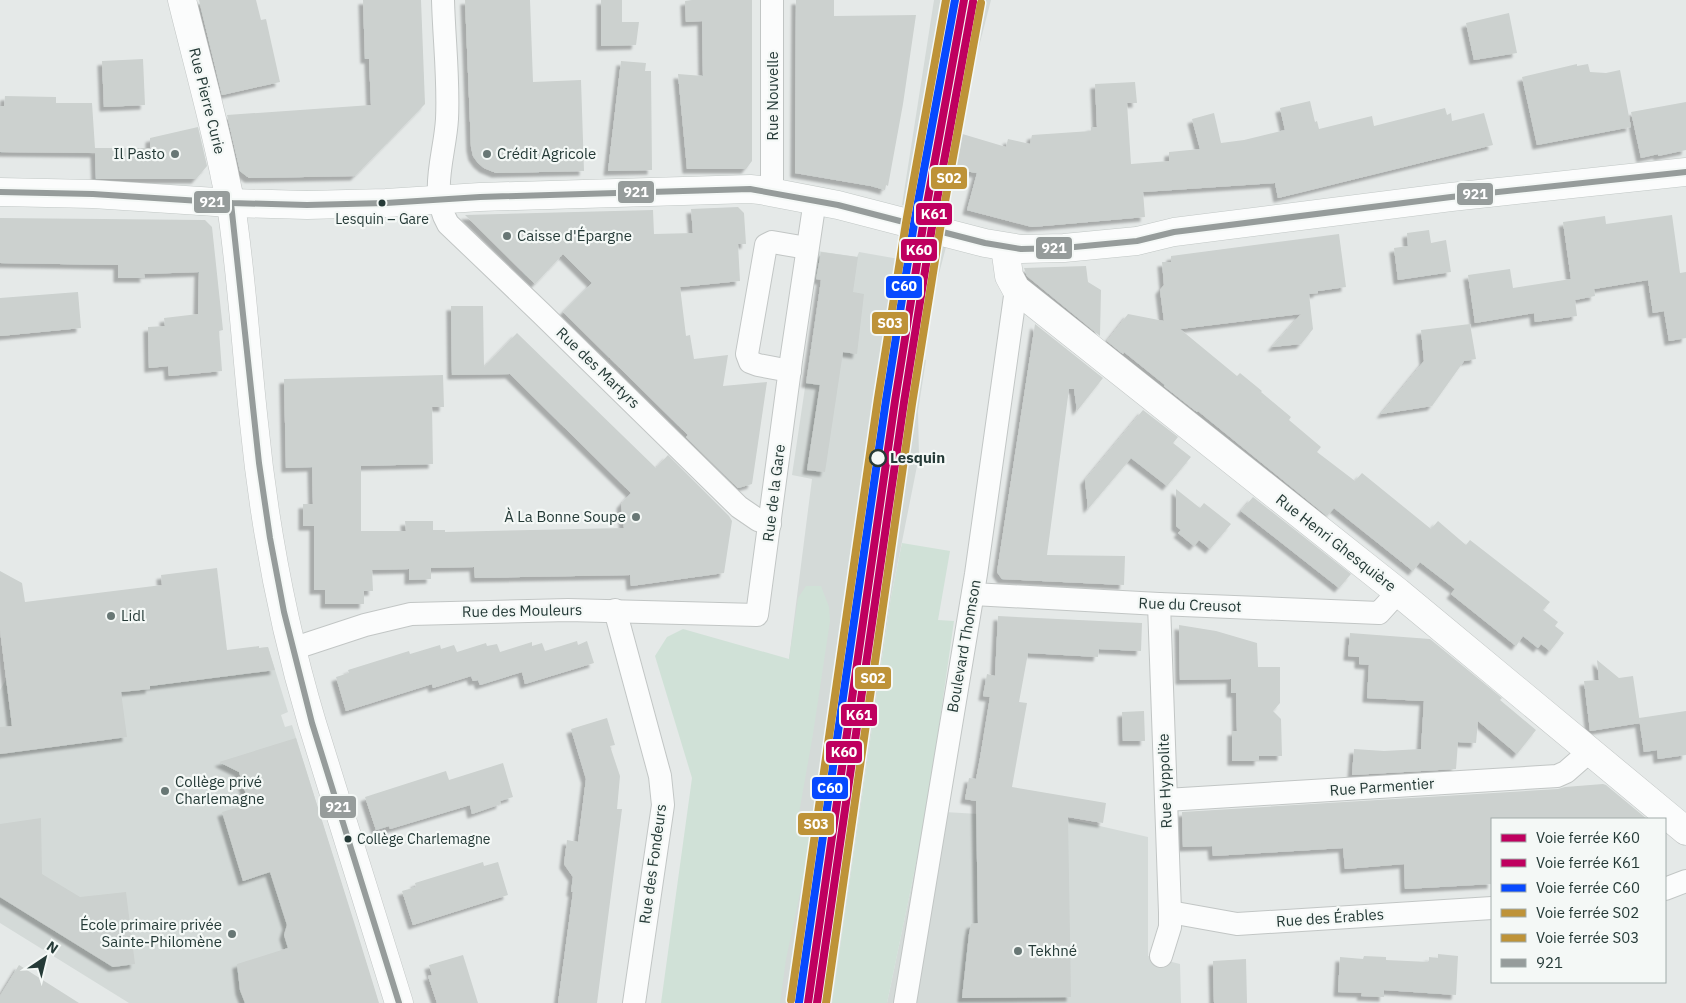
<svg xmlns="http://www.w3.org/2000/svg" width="1686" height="1003" font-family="'IBM Plex Sans',sans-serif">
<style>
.built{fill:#d4dad8}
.green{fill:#d0e1d7}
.building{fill:#ccd1cf;filter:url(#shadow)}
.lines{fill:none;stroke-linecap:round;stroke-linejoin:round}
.minor-casing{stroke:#c2c6c5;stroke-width:24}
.tertiary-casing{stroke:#c2c6c5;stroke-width:29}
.secondary-casing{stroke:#c1c7c5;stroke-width:29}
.minor{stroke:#fbfcfc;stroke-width:22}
.tertiary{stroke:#fbfcfc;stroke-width:28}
.secondary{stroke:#fbfcfc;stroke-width:28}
.bus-1-casing{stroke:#f4f8f6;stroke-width:10}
.bus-1{stroke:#969c9b;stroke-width:6}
.rail-1-casing{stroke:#f4f8f6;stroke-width:11}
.rail-2-casing{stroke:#f4f8f6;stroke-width:11}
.rail-3-casing{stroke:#f4f8f6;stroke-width:11}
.rail-4-casing{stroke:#f4f8f6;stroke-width:11}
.rail-5-casing{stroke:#f4f8f6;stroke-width:11}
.rail-1{stroke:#bf005f;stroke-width:8}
.rail-2{stroke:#bf005f;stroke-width:8}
.rail-3{stroke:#0749ff;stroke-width:8}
.rail-4{stroke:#be9338;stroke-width:8}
.rail-5{stroke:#be9338;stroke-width:8}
.poi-dot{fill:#687775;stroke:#f4f8f6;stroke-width:2}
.bus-dot{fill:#253a37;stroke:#f4f8f6;stroke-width:2}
.stop-dot{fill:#f4f8f6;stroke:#253a37;stroke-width:2.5}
.labels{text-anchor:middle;stroke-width:4.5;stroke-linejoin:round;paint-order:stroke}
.bus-label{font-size:14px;fill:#253a37;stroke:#f4f8f6}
.street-label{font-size:15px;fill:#253a37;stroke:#f4f8f6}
.poi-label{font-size:15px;fill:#253a37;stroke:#f4f8f6;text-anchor:start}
.stop-label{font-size:15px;font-weight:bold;fill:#253a37;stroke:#f4f8f6;text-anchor:start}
.line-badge{stroke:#f4f8f6;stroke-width:2}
.badge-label{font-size:14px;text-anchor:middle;font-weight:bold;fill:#fff}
</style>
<defs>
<filter id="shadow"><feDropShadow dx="-4.5" dy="4.5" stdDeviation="1" flood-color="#0004"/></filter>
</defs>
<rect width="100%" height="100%" fill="#e5e9e8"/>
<g class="built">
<path d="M934,0H991L936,213L902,205Z"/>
<path d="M901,234L946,247L924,331L919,358L926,360L918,411L919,456L891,597L832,1003H726L789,659L812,479L792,475L821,280L813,279L817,251L857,257L859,252L899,259Z"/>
<path d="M268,647L288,712L281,715L285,727L292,725L377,998L360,1003H129L0,923V690L6,680Z"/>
<path d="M927,811L1069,819L1148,837V956L1180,964L1181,1003H887Z"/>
</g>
<g class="green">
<path d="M902,543L950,551L938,620L954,621L927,811L887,1003H832L891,597Z"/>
<path d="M806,586H821L829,607L830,621L813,734L799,813L816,817L786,959L780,1003H661L692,778L655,656L667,637L683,629L789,659L798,598Z"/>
</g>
<g class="building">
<path d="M199,0H256L261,20L266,19L280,82L222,95Z"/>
<path d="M363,0H421L425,104L355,176L249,178L240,171L227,115L371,105L369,59H365Z"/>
<path d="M465,0H530L533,82L581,80L584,171L496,173L484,168L478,163L473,156L471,147Z"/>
<path d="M601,0H622V22H639L636,45L601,46Z"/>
<path d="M692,0H752V161L746,169H687L678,74L703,76L702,21L686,22L685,1Z"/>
<path d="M796,0H834V16L916,15L903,104L888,186L886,185L885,190L871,186L795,173Z"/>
<path d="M1509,13L1517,53L1474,60L1466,23Z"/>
<path d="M143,59L145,105L104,107L102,61Z"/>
<path d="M621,61L646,63L645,71H651L652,170L608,171Z"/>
<path d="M1577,64V66L1588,64L1590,72L1606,73L1620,70L1631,127L1537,145L1522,77Z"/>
<path d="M1135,82L1137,103H1127L1131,164L1169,161V152L1200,149L1192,119L1214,113L1221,143L1244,140L1285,130L1280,108L1310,101L1315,122L1317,121L1319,129L1372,116L1374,126L1445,108L1447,115L1451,113L1452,121L1484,113L1493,145L1278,198L1275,183L1143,192L1145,217L1032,227L967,210L977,173L953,169L959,133L1006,147L1008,139L1030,144L1032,135L1091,131V127H1097L1095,84Z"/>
<path d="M5,96L56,97V103H92L95,148H150V138L198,127L207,166L196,179H96L95,153L0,152V106H4Z"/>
<path d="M1686,102V150L1658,156V154L1641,158L1631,112Z"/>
<path d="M738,207L744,213L746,244H738L740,281L680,287L686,336L690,335L694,359L728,355L723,386L767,382L752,484L738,488L686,437L688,435L563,312L592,283L563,254L535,284L465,215L653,210L654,234L693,233L691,209Z"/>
<path d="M1672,215L1680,273L1686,272V338L1669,341L1664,311L1653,313L1648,280L1594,289L1595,296L1575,300L1577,316L1535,322L1534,313L1475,323L1468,275L1510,269L1513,288L1571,279L1563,222L1605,216L1606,224Z"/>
<path d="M0,218L205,220L212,227L223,330L219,331L222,371L169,376L168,366L149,368L148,327L165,326L164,318L198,314L199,272L144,274L145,278H118V265L0,263Z"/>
<path d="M1429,230L1431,243L1446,240L1451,272L1398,280L1394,248L1408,246L1407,233Z"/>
<path d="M1339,234L1346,287L1318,291V293L1309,294L1313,329L1301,344L1272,347L1301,314L1180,329L1237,376L1240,373L1262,391L1261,392L1291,417L1289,420L1321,447L1317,452L1355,481L1362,473L1431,529L1438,521L1466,545L1470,540L1550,602L1543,610L1558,622L1555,626L1564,633L1550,651L1541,644L1538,648L1523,636L1516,646L1451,594L1455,589L1420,562L1413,571L1334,508L1327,516L1198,411L1197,412L1164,386L1165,385L1124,352L1123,354L1107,341L1128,314L1164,321L1160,290L1164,285L1162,262H1171V256Z"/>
<path d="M821,252L858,257L853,292L864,294L857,354L843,352L825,472L807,470L820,385L806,383L821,280L816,279Z"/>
<path d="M1086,266L1088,282L1101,290L1100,336L1027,276L1024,268Z"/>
<path d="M78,292L81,328L0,336V298Z"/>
<path d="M451,306H483L484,367L517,333L656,468L668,455L729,516L732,521L724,573L631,586L630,575L475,578L474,567L431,568V579L409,580V569L372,570L373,591H364V604H325V590H314V526H303V504H313L312,467L286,468L284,379L443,375L444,407H432L433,464L361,466V531H406L405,521H433V530H445V532L624,528L621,504L631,493L510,374L452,375Z"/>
<path d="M1035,324L1103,378L1077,411L1074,389H1069L1047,555L1125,556L1124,585L1002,579L997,572Z"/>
<path d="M1470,324L1476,359L1464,361L1432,406L1381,414L1424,361L1421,330Z"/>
<path d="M1143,410L1178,437L1173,443L1191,457L1167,486L1131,458L1088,509L1085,480Z"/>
<path d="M1176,489L1200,508L1204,503L1231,524L1210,549L1199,540L1194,546L1178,533L1181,530L1176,526Z"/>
<path d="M1253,497L1351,574L1339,588L1241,511Z"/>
<path d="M217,568L227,650L259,646V648L268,647L275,670L150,686V689L121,692L127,737L0,754V727L12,726L0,630V571L22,583L25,602L162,585L161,575Z"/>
<path d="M998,616L1142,623L1141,651L1099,649L1098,657L1028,653L1019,702L1027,703L1012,787L1106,803L1103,823L1068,817L1071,997L962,998L969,934L971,924L978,923L976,801L965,799L969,778L976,779L980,758L990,697L983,696L987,674L995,676Z"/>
<path d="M1179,625L1216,631L1257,643L1258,667H1280V703L1273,711L1281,719L1282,756H1259V761H1232V731H1237L1236,693H1231V679L1180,680Z"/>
<path d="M1350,633L1430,639L1502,698L1500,700L1536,730L1517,754L1478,721L1476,743L1458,742L1456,769L1352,775L1354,749L1384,751L1421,749L1424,701L1367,698L1369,665L1359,664V657L1348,656Z"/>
<path d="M577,641L578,645L587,641L594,663L525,684L522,672L480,685L478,680L473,681L471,676L433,688L432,684L346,711L336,677L349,673L348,670L409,651L410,654L440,645L441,649L454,645L457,652L486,643L487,646L497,644L500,652L532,642V646L542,643L545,651Z"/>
<path d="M1597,660L1619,678L1633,676L1640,723L1590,731L1584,681L1599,680Z"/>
<path d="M1144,711L1145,741H1123L1122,712Z"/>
<path d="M1686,711V755L1658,759L1657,750L1644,752L1639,718Z"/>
<path d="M607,718L615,745L610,746L620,776L617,809H622L597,1003H558L573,892H571L573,877L564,864L567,840L578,842L586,779L571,729Z"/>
<path d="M296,738L354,922L379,1003H245L240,990L237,964L288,948L284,935L287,925L270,872L243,881L222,812L249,804L239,772L219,762Z"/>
<path d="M503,763L513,797L500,801L501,804L472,814L470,805L390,829L389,826L376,830L365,797L446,771L449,780Z"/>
<path d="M1603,784L1606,785L1647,819H1492V884L1405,889L1404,864L1345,869L1343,848L1213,856L1212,846L1183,847L1182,812L1558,789L1565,787Z"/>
<path d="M41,818L42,874L80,897L126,892L135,964L113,967L0,897V824Z"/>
<path d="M483,862L484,866L498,862L508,895L413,925L402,891L416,887L415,883Z"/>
<path d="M1438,954L1458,956L1456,995L1384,990V997L1361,996L1362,993L1338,992L1340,957L1363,959L1364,956L1386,957V960L1429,962V957L1438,958Z"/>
<path d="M463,955L478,1003H437L428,976L432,975L429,965Z"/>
<path d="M1246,959L1247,1003H1214L1213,961Z"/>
<path d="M19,965L79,1003H0V996Z"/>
</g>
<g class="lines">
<g class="minor-casing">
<g id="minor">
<path d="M443,0C444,39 449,80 447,119C445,155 429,191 448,224L541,313L739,507L758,520L770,524"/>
<path d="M772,192V0"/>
<path d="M790,371L758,365L750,362L747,354L766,245L772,242L807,248"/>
<path d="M973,594L1159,604L1379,613L1398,592"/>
<path d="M1159,604L1170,912V927L1161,956"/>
<path d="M615,610L660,776L663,805L634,1003"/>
<path d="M292,649L365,625L411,614L568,610L757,615L791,361L815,200"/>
<path d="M1166,800L1557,776L1566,772L1590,751"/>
<path d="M1665,889L1686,881"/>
<path d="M1170,912L1237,924L1492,908"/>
<path d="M905,1003L976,574L1016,289"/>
</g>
</g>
<g class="tertiary-casing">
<g id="tertiary">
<path d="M182,0C196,57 212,114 224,172C226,183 229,194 231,205C242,278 246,351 254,423C264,524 283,626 312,723L399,1003"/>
<path d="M1005,247L1009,276L1016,289L1398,592L1686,831"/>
</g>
</g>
<g class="secondary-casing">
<path id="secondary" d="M0,192L93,194L231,203L307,205L386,203L480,197L750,189L760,190L838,205L985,243L1021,249L1064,248L1137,241L1174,232L1451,197L1686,172"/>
</g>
<use href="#minor" class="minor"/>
<use href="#tertiary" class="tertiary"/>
<use href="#secondary" class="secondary"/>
<g class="bus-1-casing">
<g id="bus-1">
<path d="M0,192L93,194L231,203L307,205L386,203L480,197L750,189L838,205L985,243L1021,249L1064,248L1137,241L1174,232L1451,197L1686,172"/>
<path d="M231,203L259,463L270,538L284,612L312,723L399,1003"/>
</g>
</g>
<use href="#bus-1" class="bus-1"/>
<g class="rail-1-casing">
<path id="rail-1" d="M808,1003L895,401L923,226L964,0"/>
</g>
<g class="rail-2-casing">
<path id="rail-2" d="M817,1003L904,402L932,227L973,2"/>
</g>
<g class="rail-3-casing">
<path id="rail-3" d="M799,1002L886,400L914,224L955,0"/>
</g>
<g class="rail-4-casing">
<path id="rail-4" d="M826,1003L912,404L940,229L981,3"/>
</g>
<g class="rail-5-casing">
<path id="rail-5" d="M791,1000L878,398L906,223L946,0"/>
</g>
<use href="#rail-1" class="rail-1"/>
<use href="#rail-2" class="rail-2"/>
<use href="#rail-3" class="rail-3"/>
<use href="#rail-4" class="rail-4"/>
<use href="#rail-5" class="rail-5"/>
</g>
<g class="poi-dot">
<circle cx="175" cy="154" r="5"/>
<circle cx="487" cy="154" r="5"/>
<circle cx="507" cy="236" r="5"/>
<circle cx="636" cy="517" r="5"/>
<circle cx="111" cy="616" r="5"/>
<circle cx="165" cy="791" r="5"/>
<circle cx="232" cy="934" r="5"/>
<circle cx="1018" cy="951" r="5"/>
</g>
<g class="bus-dot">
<circle cx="382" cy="203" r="4.5"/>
<circle cx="348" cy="839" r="4.5"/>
</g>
<circle class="stop-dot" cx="878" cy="458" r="8"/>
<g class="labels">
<g class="bus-label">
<text x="382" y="224">Lesquin – Gare</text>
<text x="357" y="844" text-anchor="start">Collège Charlemagne</text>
</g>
<g class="street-label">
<text transform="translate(773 96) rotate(-90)" y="5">Rue Nouvelle</text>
<text transform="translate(207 101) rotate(76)" y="5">Rue Pierre Curie</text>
<text transform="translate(598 368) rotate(44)" y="5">Rue des Martyrs</text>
<text transform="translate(774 493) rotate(-83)" y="5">Rue de la Gare</text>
<text transform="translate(1336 543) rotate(38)" y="5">Rue Henri Ghesquière</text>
<text transform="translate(1190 605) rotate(2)" y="5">Rue du Creusot</text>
<text transform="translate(522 611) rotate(-1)" y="5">Rue des Mouleurs</text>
<text transform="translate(964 646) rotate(-80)" y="5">Boulevard Thomson</text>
<text transform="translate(1165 781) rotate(-92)" y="5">Rue Hyppolite</text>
<text transform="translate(1382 787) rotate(-4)" y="5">Rue Parmentier</text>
<text transform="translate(653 864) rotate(-82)" y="5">Rue des Fondeurs</text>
<text transform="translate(1330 918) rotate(-4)" y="5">Rue des Érables</text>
</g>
<g class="poi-label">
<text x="165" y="159" text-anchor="end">Il Pasto</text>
<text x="497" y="159">Crédit Agricole</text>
<text x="517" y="241">Caisse d'Épargne</text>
<text x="626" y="522" text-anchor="end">À La Bonne Soupe</text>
<text x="121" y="621">Lidl</text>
<text x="175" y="787">Collège privé<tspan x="175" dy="17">Charlemagne</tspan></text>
<text x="222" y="930" text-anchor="end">École primaire privée<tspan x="222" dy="17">Sainte-Philomène</tspan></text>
<text x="1028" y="956">Tekhné</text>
</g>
<g class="stop-label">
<text x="890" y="463">Lesquin</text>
</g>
</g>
<g class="line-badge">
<rect x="930" y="166" width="38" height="24" rx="5" fill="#be9338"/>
<rect x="617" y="180" width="38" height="24" rx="5" fill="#969c9b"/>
<rect x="1456" y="182" width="38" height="24" rx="5" fill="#969c9b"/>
<rect x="193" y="190" width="38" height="24" rx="5" fill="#969c9b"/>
<rect x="915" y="202" width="38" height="24" rx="5" fill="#bf005f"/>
<rect x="1035" y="236" width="38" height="24" rx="5" fill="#969c9b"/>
<rect x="900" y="238" width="38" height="24" rx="5" fill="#bf005f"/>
<rect x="885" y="275" width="38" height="24" rx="5" fill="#0749ff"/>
<rect x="871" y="311" width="38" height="24" rx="5" fill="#be9338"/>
<rect x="854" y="666" width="38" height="24" rx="5" fill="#be9338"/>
<rect x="840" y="703" width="38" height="24" rx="5" fill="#bf005f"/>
<rect x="825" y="740" width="38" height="24" rx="5" fill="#bf005f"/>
<rect x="811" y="776" width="38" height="24" rx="5" fill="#0749ff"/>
<rect x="319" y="795" width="38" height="24" rx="5" fill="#969c9b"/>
<rect x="797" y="812" width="38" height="24" rx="5" fill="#be9338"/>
</g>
<g class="badge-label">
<text x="949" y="183">S02</text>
<text x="636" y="197">921</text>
<text x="1475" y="199">921</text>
<text x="212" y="207">921</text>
<text x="934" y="219">K61</text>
<text x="1054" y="253">921</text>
<text x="919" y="255">K60</text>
<text x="904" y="291">C60</text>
<text x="890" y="328">S03</text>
<text x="873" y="683">S02</text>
<text x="859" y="720">K61</text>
<text x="844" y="757">K60</text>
<text x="830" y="793">C60</text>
<text x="338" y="812">921</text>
<text x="816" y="829">S03</text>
</g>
<rect x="1491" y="818" width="175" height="165" fill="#f4f8f6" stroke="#a1acaa"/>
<rect x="1501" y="834" width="25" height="8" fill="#bf005f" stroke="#a1acaa"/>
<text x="1536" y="843" font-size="15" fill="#253a37">Voie ferrée K60</text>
<rect x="1501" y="859" width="25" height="8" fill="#bf005f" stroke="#a1acaa"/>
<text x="1536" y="868" font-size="15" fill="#253a37">Voie ferrée K61</text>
<rect x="1501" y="884" width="25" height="8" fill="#0749ff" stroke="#a1acaa"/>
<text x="1536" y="893" font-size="15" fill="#253a37">Voie ferrée C60</text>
<rect x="1501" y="909" width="25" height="8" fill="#be9338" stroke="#a1acaa"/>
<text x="1536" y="918" font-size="15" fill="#253a37">Voie ferrée S02</text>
<rect x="1501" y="934" width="25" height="8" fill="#be9338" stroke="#a1acaa"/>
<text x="1536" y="943" font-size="15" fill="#253a37">Voie ferrée S03</text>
<rect x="1501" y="959" width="25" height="8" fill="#969c9b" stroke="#a1acaa"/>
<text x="1536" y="968" font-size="15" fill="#253a37">921</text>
<g transform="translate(45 958) rotate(35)" stroke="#f4f8f6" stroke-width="4" paint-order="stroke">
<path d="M0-4L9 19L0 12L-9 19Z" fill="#253a37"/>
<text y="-8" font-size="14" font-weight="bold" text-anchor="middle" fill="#253a37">N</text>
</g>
</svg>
